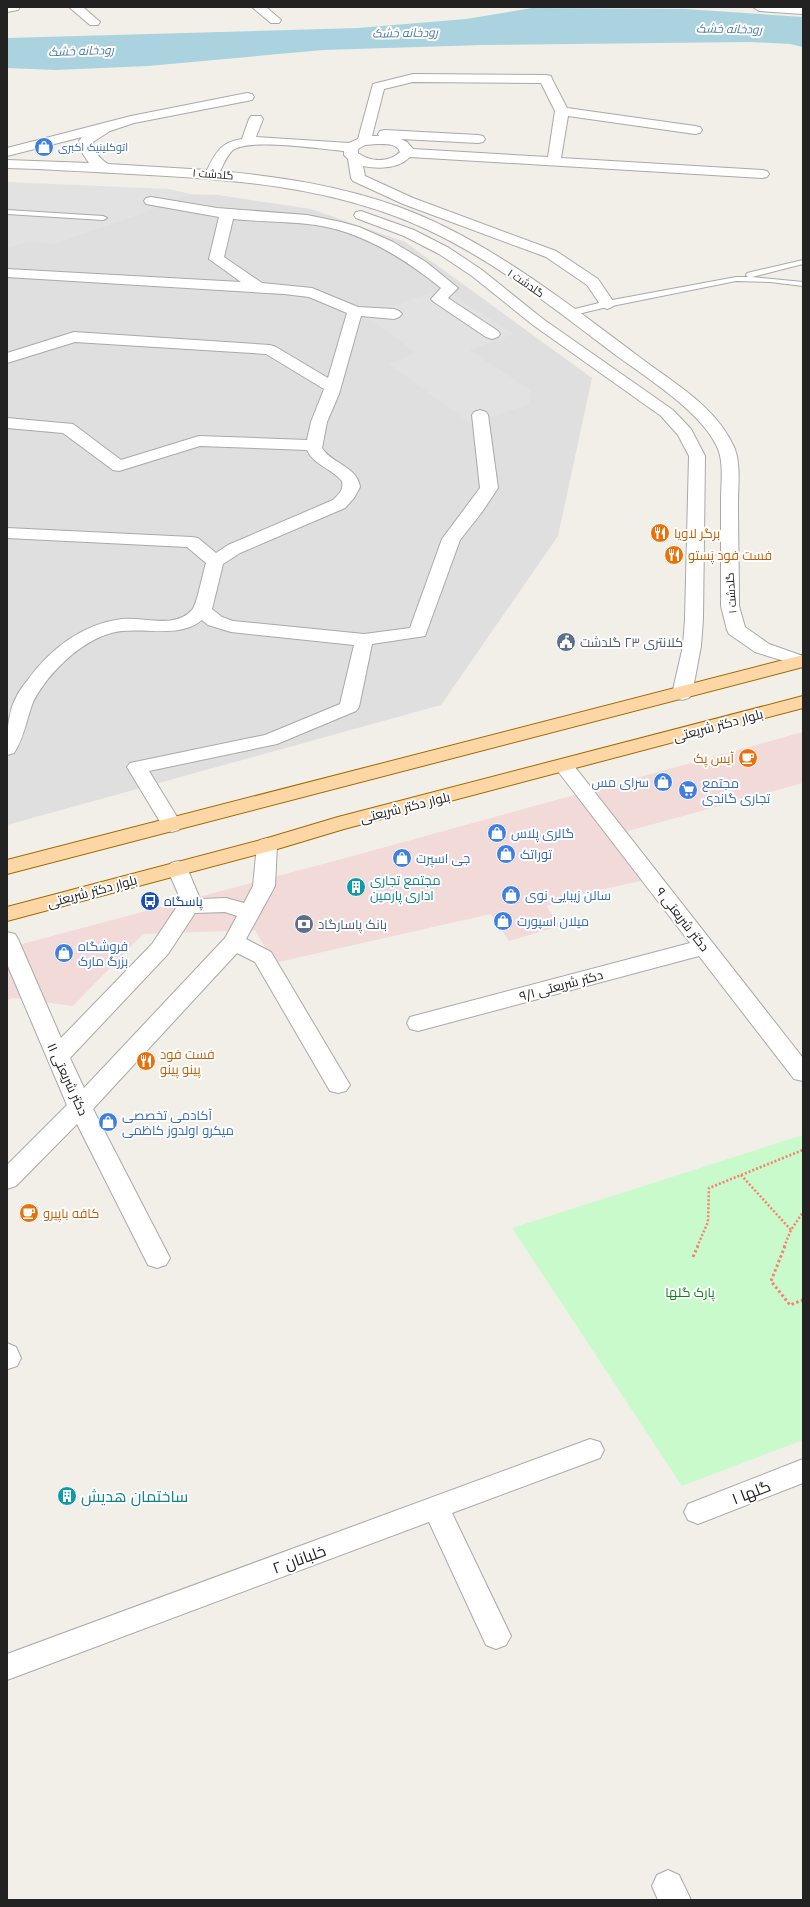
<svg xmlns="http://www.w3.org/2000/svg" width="810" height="1907" font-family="'Space Grotesk',Cairo,sans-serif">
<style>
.residential{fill:#e0dfdf}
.commercial{fill:#f2dad9}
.park{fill:#c8facc}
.parking{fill:#e2e2e2}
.water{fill:#aad3df}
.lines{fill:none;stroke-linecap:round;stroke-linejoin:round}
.lane-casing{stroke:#a9a9a9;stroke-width:2}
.street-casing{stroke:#a9a9a9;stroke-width:2}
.primary-casing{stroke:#a06b00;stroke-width:2}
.path-far1{stroke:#fa8072;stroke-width:2.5;stroke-dasharray:2 2;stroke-linecap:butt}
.path{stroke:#fa8072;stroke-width:3;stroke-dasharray:2.5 2.5;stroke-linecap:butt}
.lane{fill:#fff;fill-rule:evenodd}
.street{fill:#fff;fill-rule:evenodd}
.primary{fill:#fcd6a4;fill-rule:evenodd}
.labels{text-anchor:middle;stroke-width:4;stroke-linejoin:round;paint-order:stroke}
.far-shop-label{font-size:11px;fill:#366cbe;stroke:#fff;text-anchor:start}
.far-street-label{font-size:11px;fill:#222;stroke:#fff}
.far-water-label{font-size:12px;font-style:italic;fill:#4a7aab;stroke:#fff}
.food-label{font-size:13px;fill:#c56008;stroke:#fff;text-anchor:start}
.service-label{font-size:13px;fill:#4e5e75;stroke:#fff;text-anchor:start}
.street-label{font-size:13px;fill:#222;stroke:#fff}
.shop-label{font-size:13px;fill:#366cbe;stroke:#fff;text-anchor:start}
.culture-label{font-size:13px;fill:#0d838f;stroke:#fff;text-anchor:start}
.transit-label{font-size:13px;fill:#164399;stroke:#fff;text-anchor:start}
.park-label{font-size:13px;fill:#0c8416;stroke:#fff}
.near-street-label{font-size:16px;fill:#222;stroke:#fff}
.near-culture-label{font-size:16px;fill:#0d838f;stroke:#fff;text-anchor:start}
</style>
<rect width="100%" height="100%" fill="#f2efe9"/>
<path class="residential" d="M7,190L218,195L311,209L405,242L592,378L558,536L441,705L7,825Z"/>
<path class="commercial" d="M803,732V783L610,836L645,880L563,898L564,901L546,906L560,926L509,941L491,914L274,963L255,930L143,934L73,1006L14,998L7,1000V948L349,857Z"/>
<path class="park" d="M803,1135V1440L682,1486L512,1228Z"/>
<g class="parking">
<path d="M7,182L169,189L191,194L149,211L54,244L29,242L8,248Z"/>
<path d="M442,288L514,334L469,350L531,391L529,404L471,424L389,364L416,353L367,316Z"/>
</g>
<path class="water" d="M532,8L685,9L803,17V47L790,44L750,42L483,45L323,50L148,66L55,70L7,68V38L358,28L466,19Z"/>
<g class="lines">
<g class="lane-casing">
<g id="lane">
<path d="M7,210L103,216L107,218L103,220L7,214Z"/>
<path d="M803,260V264L752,277L803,282V286L770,282L736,281L607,307L570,316L566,313L567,311L607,301L736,277H748L746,275L747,273Z"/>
</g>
</g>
<g class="street-casing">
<g id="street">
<path d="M7,7H20L18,10L7,12Z"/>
<path d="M69,7H83L100,22L98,25H90Z"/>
<path d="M252,7H266L281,20L279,23H271Z"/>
<path d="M753,7H803V14L759,11Z"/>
<path d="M413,74L546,75L551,76L552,79L567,108L695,126L700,127L702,130L700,133L695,134L568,116L561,158L762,170L767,171L769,174L767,177L762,178L410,157C398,169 379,169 363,166L365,176L413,198L556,251L598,279L615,304L612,307L607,309L602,307L587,285L546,257L403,204L353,181L351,178L348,159L344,155V151C322,149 249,138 233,150C227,155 224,164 220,171C281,177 342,186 399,207C486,239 565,301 638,356C672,382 716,406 734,447C741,463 738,485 738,503C738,537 739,572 739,606L745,627L769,644L803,656V667L755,652L729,634L727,630L721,606C721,571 721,536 721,501C721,484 724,464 718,449C703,412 645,377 613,353C554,308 493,260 426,229C333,186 232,179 131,174C90,172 49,169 7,168V160L89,163L83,154L79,141L82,137L7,156V148L131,116L247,93L252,94L254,97L252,100L134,123L110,131L93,142C95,153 99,158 108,164L207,170C216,152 221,142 242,139L249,119L251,116H261L263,119L256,137L349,143L358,139L373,84ZM413,82L541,83L555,111L548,157L413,149L407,142L401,139L478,143L483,142L485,139L483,136L478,135L385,130L380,131L378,134L379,136H372L384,89ZM377,144C385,144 397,143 400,152C389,163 370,162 358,153V149L365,145Z"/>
<path d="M151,197L217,208L307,215L341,222L359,227L393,242L426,262L458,288L448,298L498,331L500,334L498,337L492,339L486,337L434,302L431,299L441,288C405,259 363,232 316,225C289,221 261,222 233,219L224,257L262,283L312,288L358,307L394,309L399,311L402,314L399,317L394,319L361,316L339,394L327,422L322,448C332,464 357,466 360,487L354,498L345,508L240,553L223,564L212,609L222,617L233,621L364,634L410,628L442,539L480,488L472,415L474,412L480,410L486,412L488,415L498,488L482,512L460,540L425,636L372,644L359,707L356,711L277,744L149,771L182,825L179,830L172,832L165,830L162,825L127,767L130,763L265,735L340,704L354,645L231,632L208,625L202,620C180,638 149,628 122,631C93,634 66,657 48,679C42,687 35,696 32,705C26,721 24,738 14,753L7,755C7,738 7,723 12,707C15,698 21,688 27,681C50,649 82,624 122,619C144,617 175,629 192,610C197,605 203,572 206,563L187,547L7,538V528L192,537L198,538L216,553L228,545L333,500C339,494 344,490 342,481C331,468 315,466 307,450L200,446L119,471L113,470L63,433L7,428V418L73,424L121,460L199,436L307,440L311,422L324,389L266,354L75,342L7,363V353L74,332L270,345L276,347L328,378L347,313L309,297L284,294L7,277V269L241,282L209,259L219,217L146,204L144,201L146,198Z"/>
<path d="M361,211L414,230L449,248L482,270L543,319L673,410L691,429L705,456L703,619L701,646L692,694L689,698L682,700L675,698L672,694L683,646L685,619L689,456L678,435L661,416L533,325L472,276L439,254L404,236L356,218L354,215L356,212Z"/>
<path d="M564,760L571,762L803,1058V1081L794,1079L699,956L418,1031L410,1029L407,1023L410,1017L690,943L557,770L554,766L557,762Z"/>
<path d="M267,838L274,840L277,845L275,886L246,939L271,952L350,1085L346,1091L338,1093L330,1091L255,962L237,953L93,1109L170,1258L166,1265L157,1268L148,1265L77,1124L16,1186L7,1189V1165L67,1105L7,964V932L15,934L18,939L61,1038L152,944L178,905L179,896L167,868L171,863L178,861L185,863L200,899L226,898L244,903L253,886L257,845L260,840ZM225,912L237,916L225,938L84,1088L70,1058L168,954L195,913Z"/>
<path d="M7,1343L16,1347L21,1358L17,1366L8,1369Z"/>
<path d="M590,1439L600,1442L604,1450L600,1458L452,1513L511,1636L506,1645L496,1649L486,1645L429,1522L7,1680V1654Z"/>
<path d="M803,1459V1483L698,1524L688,1520L684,1512L688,1504Z"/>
<path d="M668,1870L679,1875L691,1900H658L652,1886L657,1875Z"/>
</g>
</g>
<g class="primary-casing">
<g id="primary">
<path d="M803,655V667L7,874V860Z"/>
<path d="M803,696V708L344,829L274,850L7,921V907L261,840L338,817Z"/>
</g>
</g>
<g class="path-far1">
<path d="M741,1175L791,1230L803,1212"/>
<path d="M697,1247L708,1222L709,1188L803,1150"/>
<path d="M784,1247L791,1230"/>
</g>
<g class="path">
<path d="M785,1246L771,1281L790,1305L803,1300"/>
<path d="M693,1257L698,1246"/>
</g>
<use href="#lane" class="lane"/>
<use href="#street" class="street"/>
<use href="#primary" class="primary"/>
</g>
<defs>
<g id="shop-disc" transform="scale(1)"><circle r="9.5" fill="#3f7fe0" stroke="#fff"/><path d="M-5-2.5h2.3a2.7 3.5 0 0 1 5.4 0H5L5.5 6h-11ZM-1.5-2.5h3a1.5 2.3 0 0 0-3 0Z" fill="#fff"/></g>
<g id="restaurant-disc" transform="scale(1)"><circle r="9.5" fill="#e8710a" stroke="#fff"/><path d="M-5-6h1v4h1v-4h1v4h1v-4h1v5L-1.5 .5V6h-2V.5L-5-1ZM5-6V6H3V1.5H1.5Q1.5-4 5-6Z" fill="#fff"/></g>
<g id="civic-disc" transform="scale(1)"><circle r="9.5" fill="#5c6f8a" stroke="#fff"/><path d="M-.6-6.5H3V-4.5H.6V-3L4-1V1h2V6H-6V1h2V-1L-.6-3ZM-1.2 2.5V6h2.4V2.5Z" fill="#fff"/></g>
<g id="cafe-disc" transform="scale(1)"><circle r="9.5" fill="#e8710a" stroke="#fff"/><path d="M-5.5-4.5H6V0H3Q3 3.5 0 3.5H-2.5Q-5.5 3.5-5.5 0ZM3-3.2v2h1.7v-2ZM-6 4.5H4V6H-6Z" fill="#fff"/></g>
<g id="supermarket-disc" transform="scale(1)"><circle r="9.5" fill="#3f7fe0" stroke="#fff"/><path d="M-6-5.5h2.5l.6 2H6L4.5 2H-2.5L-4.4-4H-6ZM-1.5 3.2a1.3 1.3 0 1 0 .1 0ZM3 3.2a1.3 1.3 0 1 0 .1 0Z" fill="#fff"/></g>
<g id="building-disc" transform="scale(1)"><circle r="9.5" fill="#0f9aa8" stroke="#fff"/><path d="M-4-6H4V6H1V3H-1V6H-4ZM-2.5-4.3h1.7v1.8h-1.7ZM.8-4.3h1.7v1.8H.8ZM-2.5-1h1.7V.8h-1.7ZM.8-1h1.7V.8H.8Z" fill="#fff"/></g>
<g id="bus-disc" transform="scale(1)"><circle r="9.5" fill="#1a4fb4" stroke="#fff"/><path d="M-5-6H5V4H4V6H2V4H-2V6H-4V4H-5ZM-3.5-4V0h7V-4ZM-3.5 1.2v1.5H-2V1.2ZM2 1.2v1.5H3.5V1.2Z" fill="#fff"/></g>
<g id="bank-disc" transform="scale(1)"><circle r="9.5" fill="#5c6f8a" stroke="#fff"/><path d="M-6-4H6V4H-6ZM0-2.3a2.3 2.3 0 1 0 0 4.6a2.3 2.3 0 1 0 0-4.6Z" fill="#fff"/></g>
</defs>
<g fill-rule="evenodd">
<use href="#shop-disc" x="44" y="147"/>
<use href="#restaurant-disc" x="660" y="533"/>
<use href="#restaurant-disc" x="674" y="555"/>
<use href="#civic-disc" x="566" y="642"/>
<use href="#cafe-disc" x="748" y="758"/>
<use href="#shop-disc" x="663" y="782"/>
<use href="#supermarket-disc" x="688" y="790"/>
<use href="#shop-disc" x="497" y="833"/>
<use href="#shop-disc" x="506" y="854"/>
<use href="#shop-disc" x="402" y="858"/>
<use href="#building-disc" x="356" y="887"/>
<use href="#shop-disc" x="511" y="895"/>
<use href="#bus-disc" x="150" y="901"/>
<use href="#shop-disc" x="503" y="921"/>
<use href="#bank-disc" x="304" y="924"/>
<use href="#shop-disc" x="64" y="953"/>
<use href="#restaurant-disc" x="146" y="1061"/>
<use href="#shop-disc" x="108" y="1122"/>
<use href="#cafe-disc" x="29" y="1213"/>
<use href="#building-disc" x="67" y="1496"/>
</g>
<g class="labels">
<g class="far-shop-label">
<text x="58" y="151">اتوکلینیک اکبری</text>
</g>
<g class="far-street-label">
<text transform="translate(213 174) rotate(4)" y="4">گلدشت ۱</text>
<text transform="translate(526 283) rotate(34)" y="4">گلدشت ۱</text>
<text transform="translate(731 593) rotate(-94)" y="4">گلدشت ۱</text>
</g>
<g class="far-water-label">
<text transform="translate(729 29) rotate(1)" y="4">رودخانه خشک</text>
<text transform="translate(405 33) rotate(-1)" y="4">رودخانه خشک</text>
<text transform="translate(81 51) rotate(-2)" y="4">رودخانه خشک</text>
</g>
<g class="food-label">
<text x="674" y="538">برگر لاویا</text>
<text x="688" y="560">فست فود پَستو</text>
<text x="734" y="763" text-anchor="end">آیس پک</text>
<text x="160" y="1059">فست فود<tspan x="160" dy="15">پینو پینو</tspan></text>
<text x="43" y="1218">کافه باپیرو</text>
</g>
<g class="service-label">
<text x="580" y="647">کلانتری ۲۳ گلدشت</text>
<text x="318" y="929">بانک پاسارگاد</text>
</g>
<g class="street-label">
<text transform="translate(718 725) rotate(-15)" y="5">بلوار دکتر شریعتی</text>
<text transform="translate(405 807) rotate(-14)" y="5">بلوار دکتر شریعتی</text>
<text transform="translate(92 891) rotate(-15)" y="5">بلوار دکتر شریعتی</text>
<text transform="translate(683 919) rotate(52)" y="5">دکتر شریعتی ۹</text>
<text transform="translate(561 985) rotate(-15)" y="5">دکتر شریعتی ۹/۱</text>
<text transform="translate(68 1079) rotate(65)" y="5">۱۱ دکتر شریعتی</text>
</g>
<g class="shop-label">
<text x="649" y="787" text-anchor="end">سرای مس</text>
<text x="702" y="788">مجتمع<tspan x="702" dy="15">تجاری گاندی</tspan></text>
<text x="511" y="838">گالری پلاس</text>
<text x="520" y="859">توراتک</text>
<text x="416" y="863">جی اسپرت</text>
<text x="525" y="900">سالن زیبایی نوی</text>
<text x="517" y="926">میلان اسپورت</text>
<text x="78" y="951">فروشگاه<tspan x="78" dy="15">بزرگ مارک</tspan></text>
<text x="122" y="1120">آکادمی تخصصی<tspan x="122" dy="15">میکرو اولدوز کاظمی</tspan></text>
</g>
<g class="culture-label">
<text x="370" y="885">مجتمع تجاری<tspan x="370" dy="15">اداری پارمین</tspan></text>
</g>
<g class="transit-label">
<text x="164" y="906">پاسگاه</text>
</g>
<g class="park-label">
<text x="690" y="1297">پارک گلها</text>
</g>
<g class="near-street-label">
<text transform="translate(751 1492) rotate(-21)" y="6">۱ گلها</text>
<text transform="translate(299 1559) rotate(-20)" y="6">۲ خلبانان</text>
</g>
<g class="near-culture-label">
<text x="81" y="1502">ساختمان هدیش</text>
</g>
</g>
<rect width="810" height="1907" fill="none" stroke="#222222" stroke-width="16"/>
</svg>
